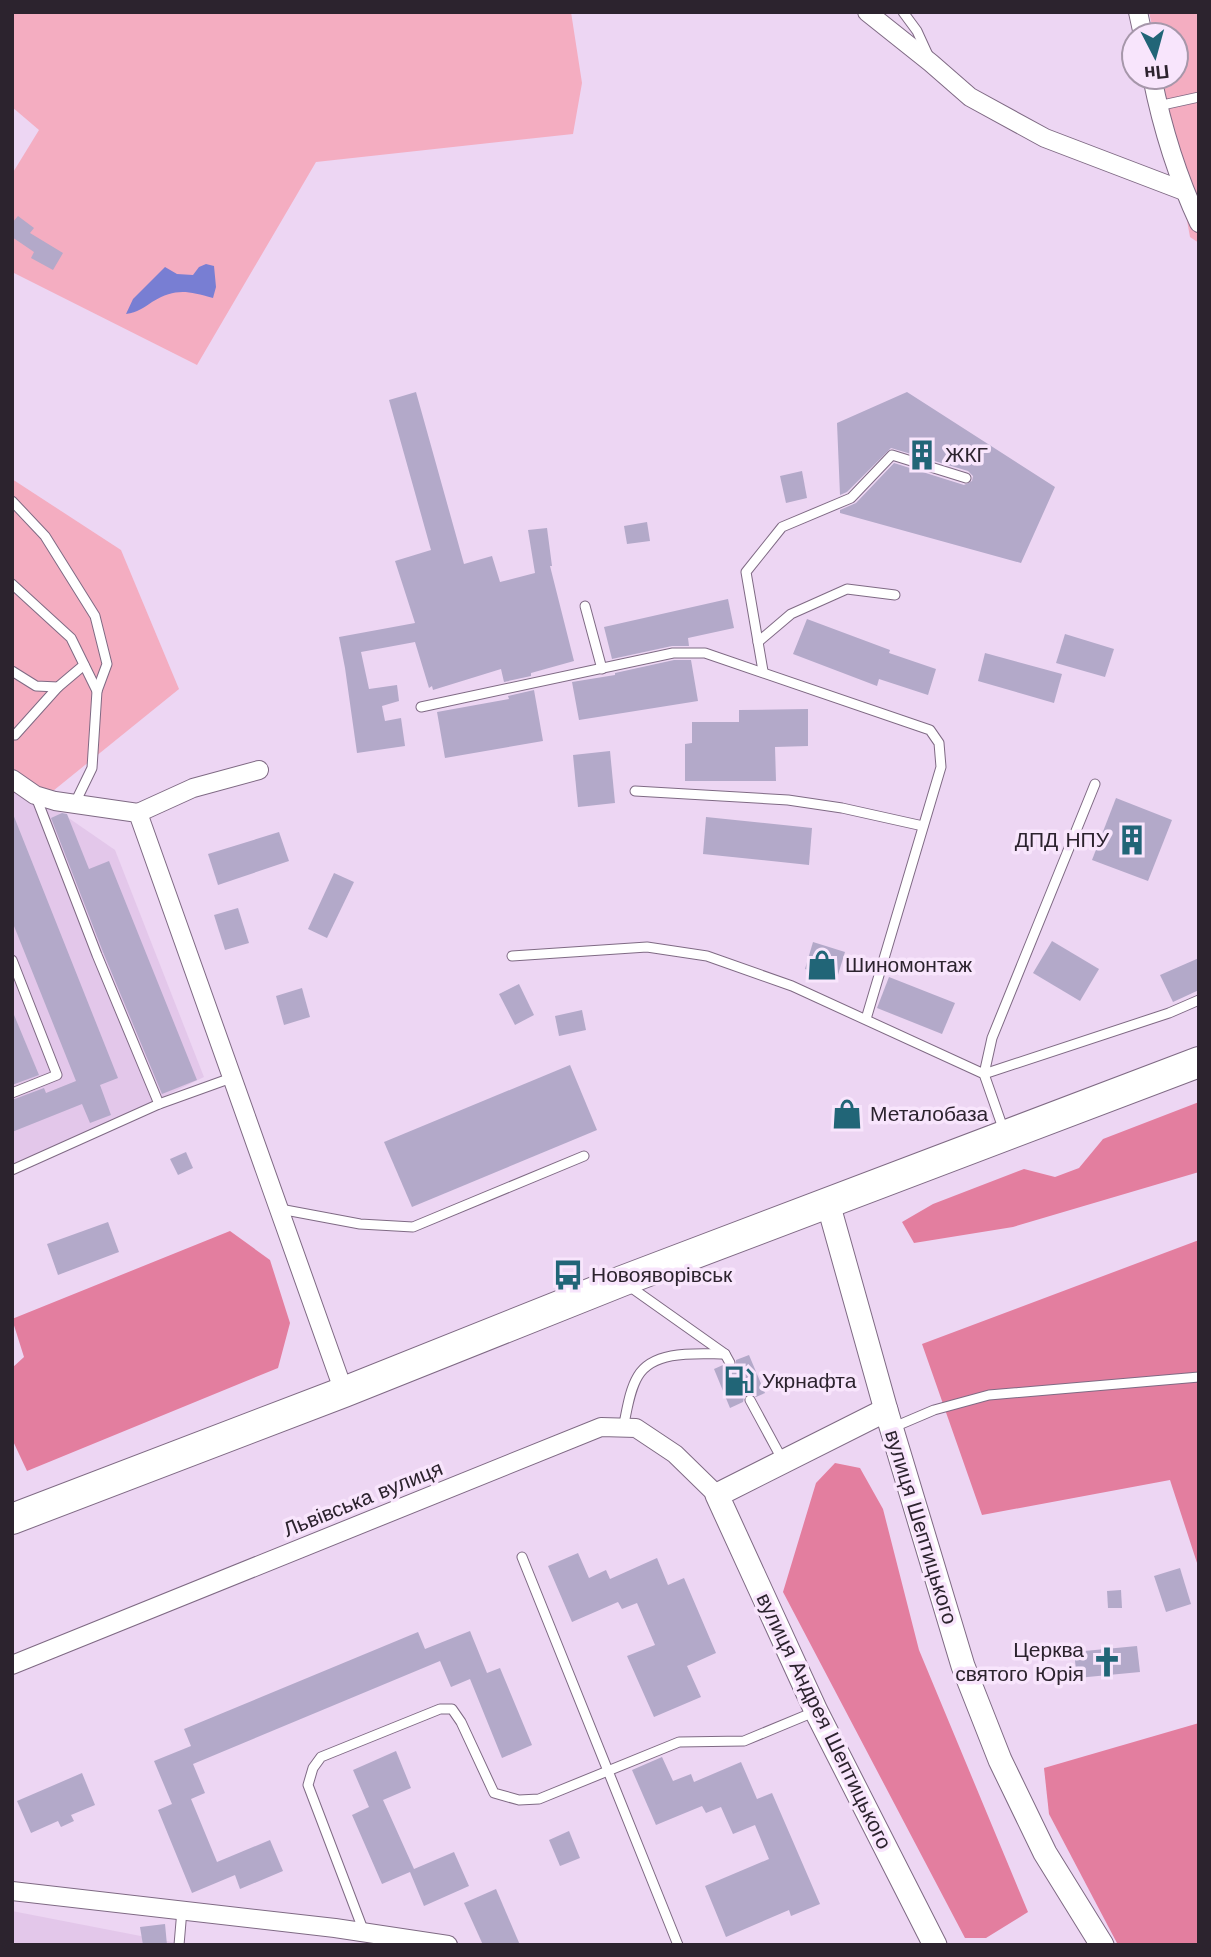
<svg xmlns="http://www.w3.org/2000/svg" width="1211" height="1957" font-family="'Work Sans',sans-serif">
<style>
.built{fill:#e3c7ea}
.green{fill:#f4adc1}
.forest{fill:#e37e9f}
.water{fill:#787ed3}
.building{fill:#b3a9c9}
.lines{fill:none;stroke-linecap:round;stroke-linejoin:round}
.service-casing{stroke:#7f6a84;stroke-width:11}
.minor-casing{stroke:#7f6a84;stroke-width:20}
.tertiary-casing{stroke:#7f6a84;stroke-width:25}
.trunk-casing{stroke:#7f6a84;stroke-width:32}
.service{stroke:#fff;stroke-width:9}
.minor{stroke:#fff;stroke-width:18}
.tertiary{stroke:#fff;stroke-width:23}
.trunk{stroke:#fff;stroke-width:30}
.labels{text-anchor:middle;stroke-width:7;stroke-linejoin:round;paint-order:stroke}
.poi-label{font-size:21px;fill:#2c232e;stroke:#f8e5fc;text-anchor:start}
.street-label{font-size:21px;fill:#2c232e;stroke:#f8e5fc}
</style>
<rect width="100%" height="100%" fill="#edd6f3"/>
<g class="built">
<path d="M12,779L115,850L204,1077L12,1171Z"/>
<path d="M12,1911L187,1945H12Z"/>
</g>
<g class="green">
<path d="M12,12H571L582,83L573,134L316,162L197,365L12,272V174L39,130L12,107Z"/>
<path d="M1149,12H1199V243L1190,237L1161,77H1176V35H1154Z"/>
<path d="M12,479L121,550L179,689L48,795L12,768Z"/>
</g>
<g class="forest">
<path d="M1199,1102V1172L1013,1227L914,1243L902,1222L933,1204L1024,1169L1055,1177L1079,1168L1103,1139Z"/>
<path d="M230,1231L270,1260L290,1323L278,1368L27,1471L12,1439V1368L24,1357L12,1319Z"/>
<path d="M1199,1240V1569L1170,1480L982,1515L922,1344Z"/>
<path d="M835,1463L860,1468L883,1509L919,1650L1028,1912L986,1938H965L783,1592L816,1483Z"/>
<path d="M1199,1723V1945H1118L1049,1814L1044,1768Z"/>
</g>
<path class="water" d="M206,264L214,266L216,287L213,298C187,291 176,288 152,302C143,308 138,312 126,314L133,299L165,267L177,274L193,275L199,267Z"/>
<g class="building">
<path d="M18,216L34,228L30,233L63,253L53,270L31,258L34,252L12,237V223Z"/>
<path d="M416,392L464,564L492,556L500,582L535,573L528,530L547,528L552,566H550L574,661L531,673V676L504,682L501,669L433,690L432,686L429,688L415,642L361,652L369,689L397,685L399,701L382,706L385,721L401,718L405,746L357,753L345,668L339,637L415,623L395,561L431,550L389,400Z"/>
<path d="M907,392L1055,487L1021,563L840,513V510L856,503L894,463L964,485L972,481L973,476L968,471L891,448L847,492L840,495L837,423Z"/>
<path d="M802,471L807,498L786,503L780,476Z"/>
<path d="M647,522L650,541L627,544L624,526Z"/>
<path d="M728,599L734,628L688,638L689,646H672L612,659L604,627Z"/>
<path d="M807,619L890,650L889,653L936,669L928,695L879,679L877,686L793,654Z"/>
<path d="M1065,634L1114,649L1105,677L1056,663Z"/>
<path d="M985,653L1062,674L1054,703L978,681Z"/>
<path d="M674,660H691L698,701L579,720L572,682L615,675V673Z"/>
<path d="M534,690L543,741L445,758L437,712L509,699L508,696Z"/>
<path d="M808,709V746L775,747L776,781H685V744L692,743V722H739V710Z"/>
<path d="M610,751L615,803L578,807L573,755Z"/>
<path d="M1116,798L1172,820L1148,881L1092,860Z"/>
<path d="M62,813L67,814L89,869L109,861L197,1080L162,1094L103,952L51,818Z"/>
<path d="M13,814L118,1078L100,1085L111,1115L90,1123L82,1104L12,1132V1100L44,1088L46,1093L76,1081L12,921Z"/>
<path d="M706,817L812,828L809,865L703,854Z"/>
<path d="M279,832L289,861L218,885L208,854Z"/>
<path d="M334,873L354,882L327,938L308,929Z"/>
<path d="M238,908L249,943L225,950L214,915Z"/>
<path d="M1052,941L1099,969L1080,1001L1033,973Z"/>
<path d="M813,942L845,952L837,978L805,969Z"/>
<path d="M1199,958V990L1173,1002L1160,975Z"/>
<path d="M889,977L955,1003L942,1034L877,1008Z"/>
<path d="M519,984L534,1015L515,1025L499,994Z"/>
<path d="M302,988L310,1017L284,1025L276,996Z"/>
<path d="M12,1010L39,1075L12,1085Z"/>
<path d="M582,1010L586,1030L559,1036L555,1016Z"/>
<path d="M570,1065L597,1130L412,1207L384,1142Z"/>
<path d="M186,1152L193,1168L178,1175L170,1159Z"/>
<path d="M108,1222L119,1252L58,1275L47,1244Z"/>
<path d="M749,1355L765,1393L756,1397L753,1394H747L744,1397L743,1402L730,1408L714,1369L723,1365L727,1369H733L736,1366V1360Z"/>
<path d="M578,1553L589,1578L606,1570L610,1579L657,1558L668,1585L684,1578L716,1653L687,1666L701,1697L654,1717L627,1656L655,1645L637,1603L622,1609L618,1602L572,1622L548,1566Z"/>
<path d="M1180,1568L1191,1604L1166,1612L1154,1576Z"/>
<path d="M1121,1590L1122,1608H1108L1107,1591Z"/>
<path d="M470,1631L487,1673L500,1668L532,1745L502,1758L470,1679L451,1687L440,1661L193,1764L205,1793L191,1799L217,1862L270,1840L283,1871L240,1889L235,1875L192,1893L158,1810L172,1804L154,1761L191,1746L184,1729L418,1632L425,1649Z"/>
<path d="M1137,1646L1140,1672L1077,1678L1074,1652Z"/>
<path d="M396,1751L411,1788L383,1800L414,1869L454,1852L469,1886L424,1906L410,1872L382,1884L352,1815L369,1807L353,1770Z"/>
<path d="M662,1757L673,1781L691,1774L694,1782L741,1762L757,1799L772,1793L820,1904L791,1916L789,1910L726,1937L705,1886L769,1859L755,1825L733,1834L721,1807L706,1813L702,1806L656,1825L632,1770Z"/>
<path d="M82,1773L95,1805L71,1815L74,1821L61,1827L58,1821L31,1833L17,1801Z"/>
<path d="M569,1831L580,1858L560,1866L549,1840Z"/>
<path d="M496,1889L520,1945H483L464,1903Z"/>
<path d="M165,1924L167,1945H143L140,1927Z"/>
</g>
<g class="lines">
<g class="service-casing">
<g id="service">
<path d="M903,12L917,31L928,55"/>
<path d="M1158,106L1199,97"/>
<path d="M12,501L45,536L95,616L107,664L97,691"/>
<path d="M12,584L71,638L97,691L92,768L75,803"/>
<path d="M585,606L602,669"/>
<path d="M758,642L791,614L847,589L895,595"/>
<path d="M12,671L36,686L58,687L84,665"/>
<path d="M763,671L746,572L782,527L851,498L892,455L966,478"/>
<path d="M421,707L673,653H705L930,730L939,743L941,767L866,1019"/>
<path d="M12,734L15,735L58,687"/>
<path d="M635,791L788,800L842,808L923,826"/>
<path d="M36,797L97,955L159,1104"/>
<path d="M512,956L647,947L707,956L792,986L984,1074L1004,1131"/>
<path d="M12,960L57,1075L12,1093"/>
<path d="M984,1074L992,1038L1095,784"/>
<path d="M984,1074L1169,1013L1199,1000"/>
<path d="M12,1170L159,1104L234,1077"/>
<path d="M280,1209L360,1224L413,1227L584,1156"/>
<path d="M629,1286L725,1354L730,1363"/>
<path d="M750,1400L782,1459"/>
<path d="M894,1427L934,1410L989,1395L1199,1377"/>
<path d="M623,1428C627,1411 629,1391 638,1376C654,1349 699,1354 725,1354"/>
<path d="M522,1557L678,1945"/>
<path d="M364,1932L308,1785L313,1768L321,1757L440,1709H452L461,1722L494,1793L519,1800L539,1799L679,1742L744,1741L814,1712"/>
<path d="M179,1945L182,1910"/>
</g>
</g>
<g class="minor-casing">
<g id="minor">
<path d="M867,12L931,63L970,97L1045,138L1184,191"/>
<path d="M1138,12L1143,35"/>
<path d="M1152,77C1162,127 1177,176 1199,223"/>
<path d="M12,779L35,795L55,801L138,813L344,1392"/>
<path d="M138,813L193,788L259,770"/>
<path d="M12,1665L601,1427L636,1428L675,1454L717,1495"/>
<path d="M12,1891L335,1928L448,1945"/>
</g>
</g>
<g class="tertiary-casing">
<g id="tertiary">
<path d="M828,1203L886,1410L963,1666L1000,1760L1045,1853L1102,1945"/>
<path d="M886,1410L717,1495L816,1711L935,1945"/>
</g>
</g>
<g class="trunk-casing">
<path id="trunk" d="M12,1519L344,1392L622,1281L1199,1062"/>
</g>
<use href="#service" class="service"/>
<use href="#minor" class="minor"/>
<use href="#tertiary" class="tertiary"/>
<use href="#trunk" class="trunk"/>
</g>
<defs>
<g id="building-bare" transform="scale(2.415)"><path d="M-4-6H4V6H1V3H-1V6H-4ZM-2.5-4.3h1.7v1.8h-1.7ZM.8-4.3h1.7v1.8H.8ZM-2.5-1h1.7V.8h-1.7ZM.8-1h1.7V.8H.8Z" fill="#216577" stroke="#f8e5fc" stroke-width="2.5" paint-order="stroke"/></g>
<g id="shop-bare" transform="scale(2.415)"><path d="M-5-2.5h2.3a2.7 3.5 0 0 1 5.4 0H5L5.5 6h-11ZM-1.5-2.5h3a1.5 2.3 0 0 0-3 0Z" fill="#216577" stroke="#f8e5fc" stroke-width="2.5" paint-order="stroke"/></g>
<g id="bus-bare" transform="scale(2.415)"><path d="M-5-6H5V4H4V6H2V4H-2V6H-4V4H-5ZM-3.5-4V0h7V-4ZM-3.5 1.2v1.5H-2V1.2ZM2 1.2v1.5H3.5V1.2Z" fill="#216577" stroke="#f8e5fc" stroke-width="2.5" paint-order="stroke"/></g>
<g id="fuel-bare" transform="scale(2.415)"><path d="M-5.5-6h7V0h2V4h1.3V-2.5L3-4.5l.8-.8L6-3V5H2.5V1h-1V6h-7ZM-4.2-4.7v3.2H.2V-4.7Z" fill="#216577" stroke="#f8e5fc" stroke-width="2.5" paint-order="stroke"/></g>
<g id="church-bare" transform="scale(2.415)"><path d="M-1.2-6h2.4v3.5h3.3v2.4h-3.3V6h-2.4V-.1h-3.3v-2.4h3.3Z" fill="#216577" stroke="#f8e5fc" stroke-width="2.5" paint-order="stroke"/></g>
</defs>
<g fill-rule="evenodd">
<use href="#building-bare" x="922" y="455"/>
<use href="#building-bare" x="1132" y="840"/>
<use href="#shop-bare" x="822" y="965"/>
<use href="#shop-bare" x="847" y="1114"/>
<use href="#bus-bare" x="568" y="1275"/>
<use href="#fuel-bare" x="739" y="1381"/>
<use href="#church-bare" x="1107" y="1662"/>
</g>
<g class="labels">
<g class="poi-label">
<text x="945" y="462">ЖКГ</text>
<text x="1109" y="847" text-anchor="end">ДПД НПУ</text>
<text x="845" y="972">Шиномонтаж</text>
<text x="870" y="1121">Металобаза</text>
<text x="591" y="1282">Новояворівськ</text>
<text x="762" y="1388">Укрнафта</text>
<text x="1084" y="1657" text-anchor="end">Церква<tspan x="1084" dy="24">святого Юрія</tspan></text>
</g>
<g class="street-label">
<text transform="translate(363 1499) rotate(-22)" y="7">Львівська вулиця</text>
<text transform="translate(921 1527) rotate(73)" y="7">вулиця Шептицького</text>
<text transform="translate(824 1721) rotate(64)" y="7">вулиця Андрея Шептицького</text>
</g>
</g>
<rect width="1211" height="1957" fill="none" stroke="#2c232e" stroke-width="28"/>
<g transform="translate(1155 56) rotate(174)"><circle r="33" fill="#f8e5fc" stroke="#a697aa" stroke-width="2"/>
<path d="M0-5L12 26L0 18L-12 26Z" fill="#216577"/>
<text y="-10" font-size="19" font-weight="bold" text-anchor="middle" fill="#2c232e">Пн</text>
</g>
</svg>
